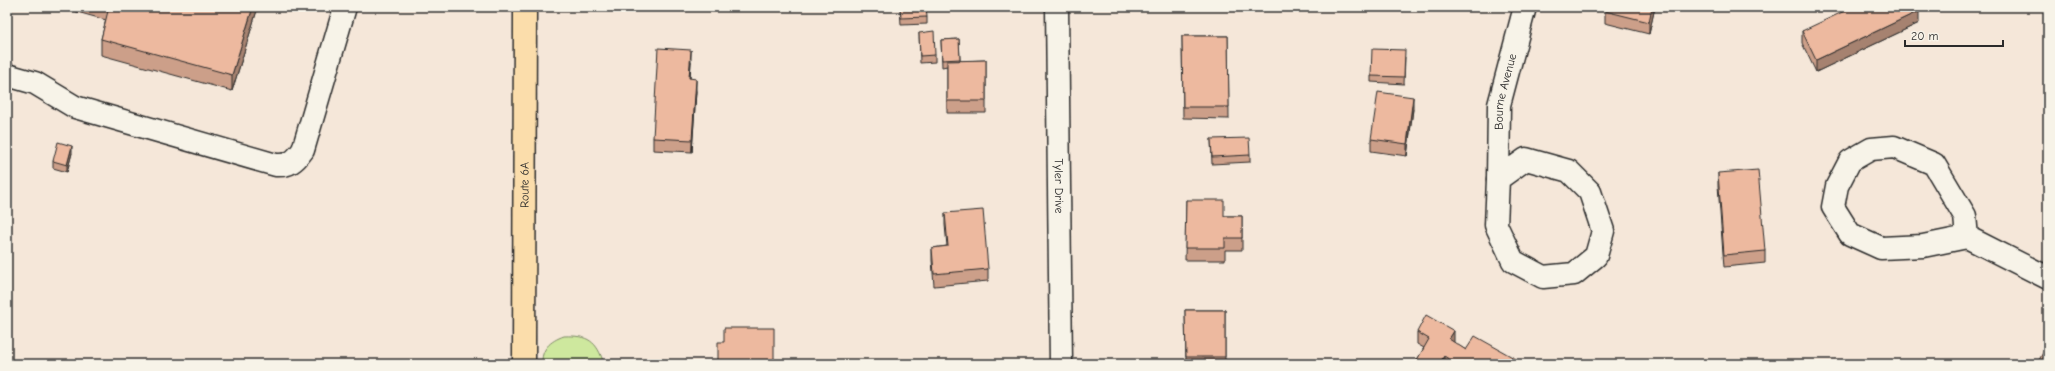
<svg xmlns="http://www.w3.org/2000/svg" width="2055" height="371" font-family="'Comic Neue',sans-serif">
<style>
.green{fill:#cee89e;stroke:#7c8a64}
.lines{fill:none;stroke-linecap:round;stroke-linejoin:round}
.minor-casing{stroke:#2b2b2b;stroke-width:25}
.major-casing{stroke:#2b2b2b;stroke-width:25}
.minor{stroke:#f7f3e8;stroke-width:22}
.major{stroke:#fbddab;stroke-width:22}
.wall{fill:#cc9f89;stroke:#2b2b2b}
.shaded-wall{fill:#a6826f;stroke:#2b2b2b}
.building{fill:#edb99f;stroke:#2b2b2b}
.labels{text-anchor:middle;stroke-width:3;stroke-linejoin:round;paint-order:stroke}
.street-label{font-size:12px;fill:#2b2b2b;stroke:#f7f3e8}
</style>
<rect width="100%" height="100%" fill="#f5e7d9"/>
<filter id="ink" filterUnits="userSpaceOnUse"><feTurbulence type="fractalNoise" baseFrequency=".025" numOctaves="2"/><feDisplacementMap in="SourceGraphic" scale="8" xChannelSelector="R" yChannelSelector="G"/><feConvolveMatrix kernelMatrix="1 2 1 2 8 2 1 2 1" color-interpolation-filters="sRGB"/></filter>
<g filter="url(#ink)">
<path class="green" d="M564,336C588,335 597,341 604,364H542C541,349 550,341 564,336Z"/>
<g class="lines">
<g class="minor-casing">
<g id="minor">
<path id="s1" d="M1057,7L1061,364"/>
<path d="M7,75L35,83L75,107L276,165C289,166 295,161 303,150L345,7"/>
<path d="M1526,159L1569,171L1590,192L1603,231L1596,256L1574,274L1543,277L1513,261L1496,225L1498,179Z"/>
<path id="s2" d="M1498,179L1499,105L1525,7"/>
<path d="M1967,237L1965,216L1934,164L1894,147L1871,149L1850,161L1837,186L1833,207L1850,234L1881,248L1923,246L1967,237L2048,278"/>
</g>
</g>
<g class="major-casing">
<g id="major">
<path id="s3" d="M524,364L525,7"/>
</g>
</g>
<use href="#minor" class="minor"/>
<use href="#major" class="major"/>
</g>
<g class="wall">
<path d="M59,7H258L232,91L101,55V39L106,20Z"/>
<path d="M900,7L927,17V24L901,25Z"/>
<path d="M1655,7L1649,34L1605,23V11Z"/>
<path d="M1919,23L1816,72L1802,43V31Z"/>
<path d="M919,33L935,55V62L920,63Z"/>
<path d="M1182,36H1228L1229,119L1183,118Z"/>
<path d="M959,39L960,61L986,60V113H947V66L942,67L941,40Z"/>
<path d="M1405,57L1404,84L1371,82V76Z"/>
<path d="M691,62L690,79L696,91L692,152L653,150V138Z"/>
<path d="M1413,109L1407,156L1371,151V139Z"/>
<path d="M1211,139L1250,155V162L1212,164Z"/>
<path d="M72,153L67,172L53,168V161Z"/>
<path d="M1718,173L1765,251V263L1724,267L1718,185Z"/>
<path d="M1186,200L1224,216H1242V250H1225V260H1185Z"/>
<path d="M945,213L988,269V281L934,286L932,260V248L947,246L945,225Z"/>
<path d="M1185,310H1225V364H1186Z"/>
<path d="M1417,332L1454,343L1466,350L1516,364H1417V360L1424,348L1417,344Z"/>
</g>
<g class="shaded-wall">
<path d="M253,7H258L232,91V75Z"/>
<path d="M1652,7H1655L1649,34V22Z"/>
<path d="M1919,11V23L1816,72V60Z"/>
<path d="M691,50V62L689,90V78Z"/>
<path d="M696,79V91L692,152V140Z"/>
<path d="M1413,97V109L1407,156V144Z"/>
<path d="M72,146V153L67,172V165Z"/>
<path d="M1454,331V343L1449,339Z"/>
<path d="M1444,356V364H1439Z"/>
</g>
<g class="building">
<path d="M109,7H253L232,75L101,39Z"/>
<path d="M900,7H926L927,17L901,18Z"/>
<path d="M1606,7H1652L1649,22L1605,11Z"/>
<path d="M1853,7H1917L1919,11L1816,60L1802,31Z"/>
<path d="M934,31L935,55L920,56L919,33Z"/>
<path d="M1182,36H1228L1229,107H1183Z"/>
<path d="M959,39L960,59L942,60L941,40Z"/>
<path d="M658,48L691,50L689,78L696,79L692,140L653,138Z"/>
<path d="M1372,49L1405,50L1404,77L1371,76Z"/>
<path d="M986,60V101H947V61Z"/>
<path d="M1378,92L1413,97L1407,144L1371,139Z"/>
<path d="M1249,138L1250,155L1212,157L1211,139Z"/>
<path d="M58,142L72,146L67,165L53,161Z"/>
<path d="M1758,170L1765,251L1724,255L1718,173Z"/>
<path d="M1186,200H1224V216H1242V238H1225V248H1185Z"/>
<path d="M983,210L988,269L934,274L932,248L948,246L945,213Z"/>
<path d="M1185,310H1225V357H1186Z"/>
<path d="M1426,315L1454,331L1449,339L1466,350L1475,336L1516,359L1513,364H1457L1444,356L1439,364H1424L1417,360L1429,339L1417,332Z"/>
<path d="M724,328H774V364H718V342H724Z"/>
<path d="M2047,345L2048,346V364H2037Z"/>
</g>
</g>
<g class="labels">
<g class="street-label">
<text dy="4" stroke="none"><textPath href="#s2" startOffset="88">Bourne Avenue</textPath></text>
<text dy="4" stroke="none"><textPath href="#s3" startOffset="179">Route 6A</textPath></text>
<text dy="4" stroke="none"><textPath href="#s1" startOffset="179">Tyler Drive</textPath></text>
</g>
</g>
<rect width="2055" height="371" fill="none" stroke="#f7f3e8" stroke-width="24"/>
<rect x="12" y="12" width="2031" height="347" fill="none" stroke="#2b2b2b" stroke-width="1.5" filter="url(#ink)"/>
<path d="M1905 40v6h98v-6" fill="none" stroke="#2b2b2b" stroke-width="2"/>
<text x="1911" y="40" font-size="12" fill="#2b2b2b" stroke="#f7f3e8" stroke-width="3" paint-order="stroke">20 m</text>
</svg>
